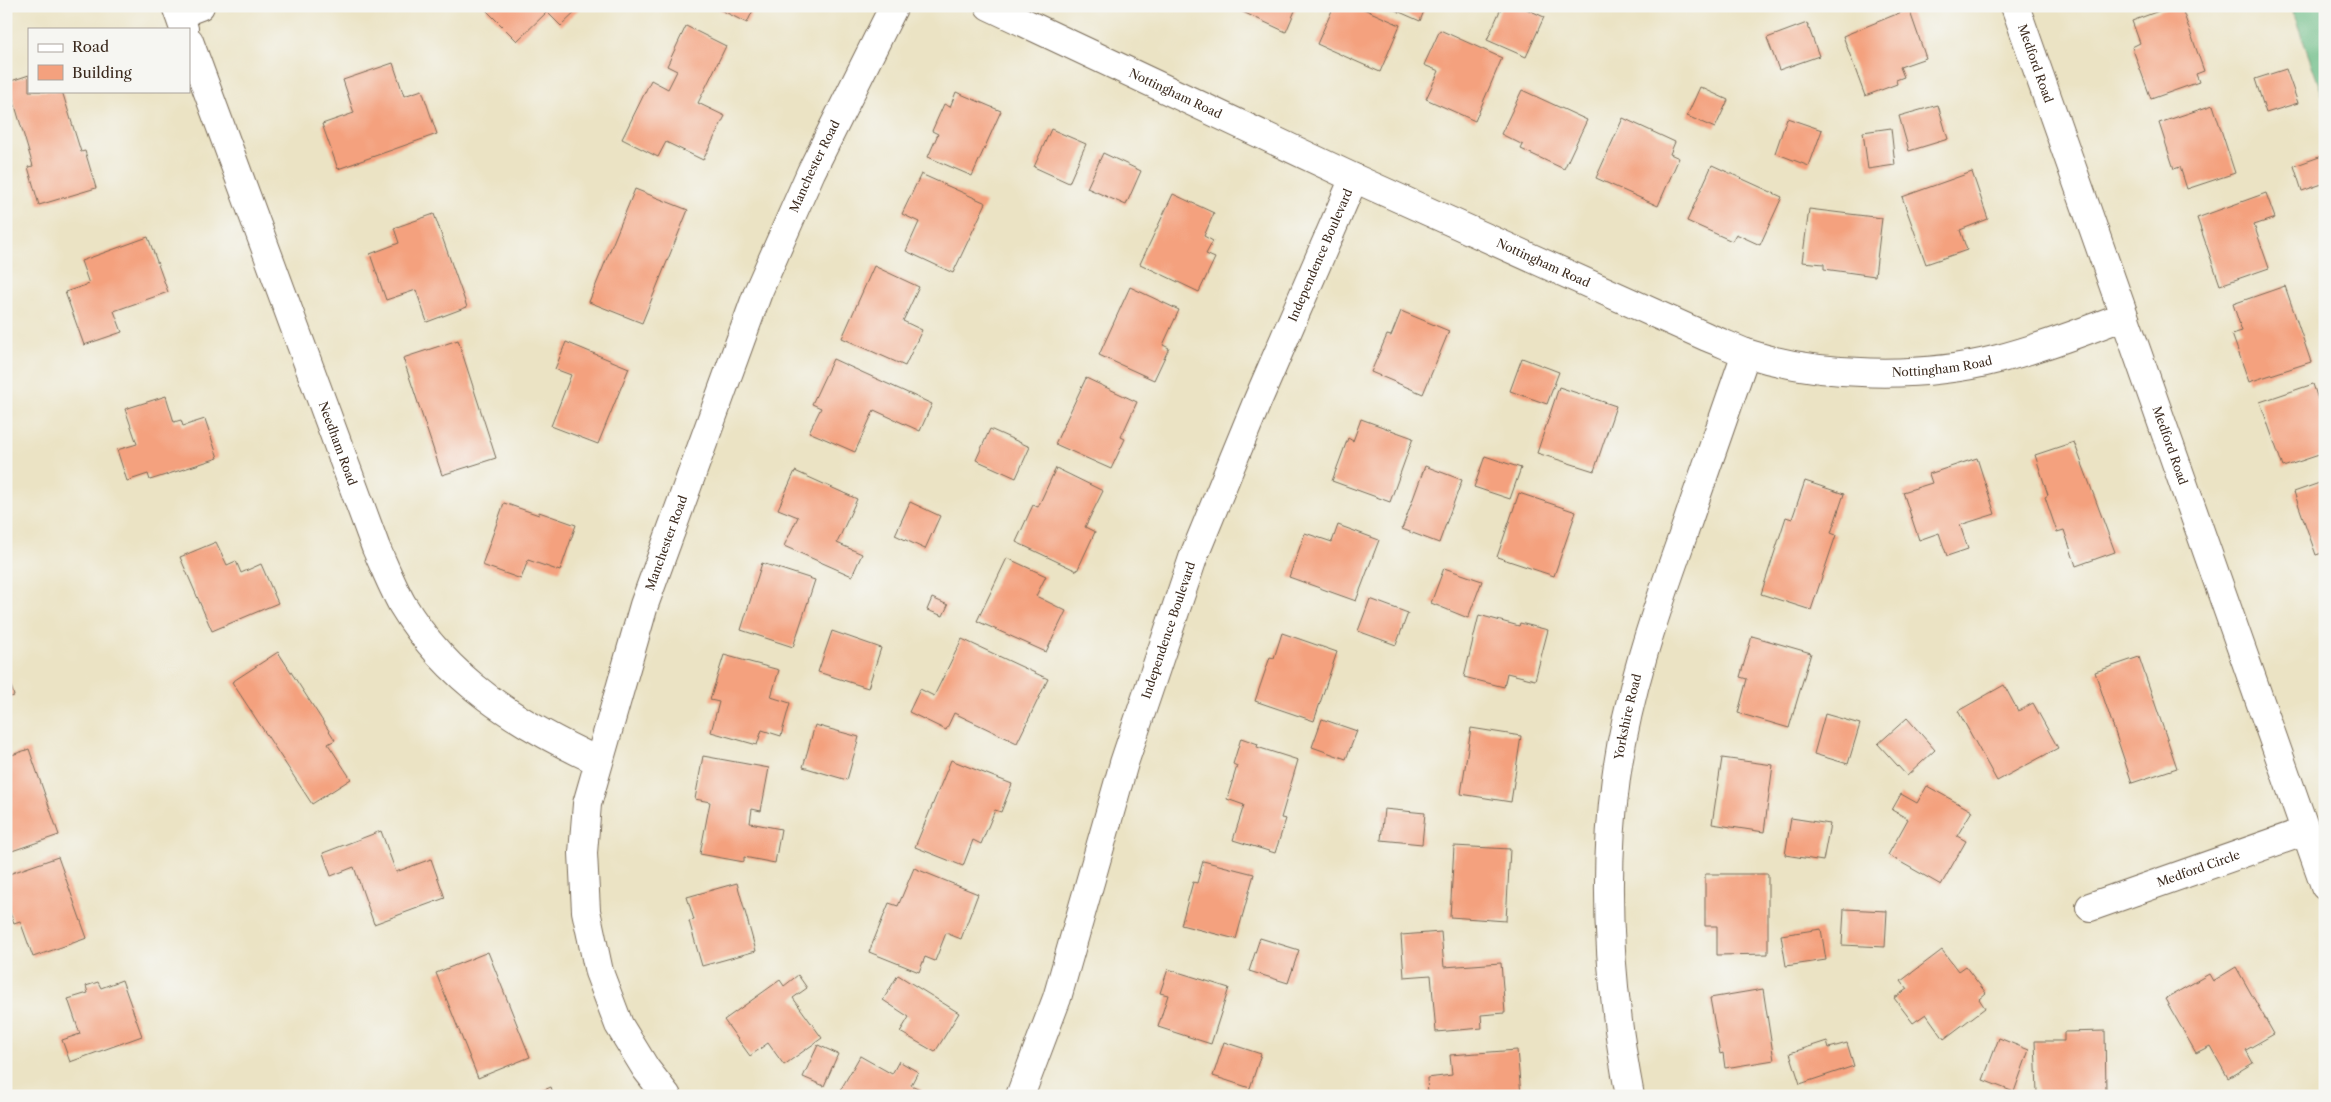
<svg xmlns="http://www.w3.org/2000/svg" width="2331" height="1102" font-family="'Libre Caslon Text',serif">
<style>
.forest{fill:#70be89;stroke:#567454}
.building{fill:#f4a17e}
.lines{fill:none;stroke-linecap:round;stroke-linejoin:round}
.street-casing{stroke:#796b58;stroke-width:30}
.street{stroke:#fff;stroke-width:28}
.labels{text-anchor:middle;stroke-width:5;stroke-linejoin:round;paint-order:stroke}
.street-label{font-size:12px;fill:#3b2a1e;stroke:#f6f6f2}
</style>
<rect width="100%" height="100%" fill="#f6f6f2"/>
<filter id="ink" filterUnits="userSpaceOnUse"><feTurbulence type="fractalNoise" baseFrequency=".02" numOctaves="2"/><feDisplacementMap in="SourceGraphic" scale="10" xChannelSelector="R" yChannelSelector="G"/><feConvolveMatrix kernelMatrix="1 2 1 2 8 2 1 2 1" color-interpolation-filters="sRGB"/></filter>
<filter id="wash" filterUnits="userSpaceOnUse"><feTurbulence type="fractalNoise" baseFrequency=".0096" numOctaves="4" result="noise"/><feDisplacementMap in="SourceGraphic" scale="20" xChannelSelector="R" yChannelSelector="G"/><feGaussianBlur stdDeviation="1.12" result="paint"/><feColorMatrix in="noise" values="0 0 0 0 0 0 0 0 0 0 0 0 0 0 0 0 0 1.4 0 .05"/><feComposite in="paint" operator="in"/></filter>
<g filter="url(#wash)">
<rect width="100%" height="100%" fill="#ebe3c4"/>
<path class="forest" d="M2291,6H2325V102Z"/>
<g id="blocks">
<g class="building">
<path d="M490,6H582L561,26L547,12L517,41L486,10Z"/>
<path d="M713,6H755L747,23Z"/>
<path d="M1230,6H1297L1286,32Z"/>
<path d="M1334,6H1357L1400,25L1380,72L1317,44Z"/>
<path d="M1386,6H1426L1420,21Z"/>
<path d="M1502,6H1520L1544,17L1526,57L1487,40Z"/>
<path d="M2172,6H2181L2204,71L2196,74L2199,82L2151,99L2132,47L2140,43L2132,21Z"/>
<path d="M1909,9L1926,58L1900,67L1904,77L1896,80L1897,84L1865,96L1843,36Z"/>
<path d="M1807,23L1819,56L1779,70L1767,38Z"/>
<path d="M686,26L726,46L698,103L725,116L703,160L666,142L658,157L622,139L651,80L668,89L677,71L667,66Z"/>
<path d="M1440,30L1502,58L1475,121L1426,99L1439,71L1424,65Z"/>
<path d="M393,63L404,96L422,90L437,134L338,169L322,124L354,113L343,80Z"/>
<path d="M2286,69L2298,103L2266,113L2255,79Z"/>
<path d="M29,75V91H62L81,152L85,151L96,188L39,205L28,167L33,166L8,82Z"/>
<path d="M1700,87L1728,100L1715,128L1687,116Z"/>
<path d="M1522,90L1587,120L1564,169L1521,149L1523,145L1501,134Z"/>
<path d="M956,92L1001,111L972,176L928,157L938,134L932,131L944,104L950,107Z"/>
<path d="M1938,105L1948,139L1909,151L1899,116Z"/>
<path d="M2213,105L2235,173L2187,189L2180,167L2174,169L2159,123Z"/>
<path d="M1623,118L1675,142L1670,154L1679,158L1658,206L1596,178Z"/>
<path d="M1787,118L1822,130L1809,166L1775,153Z"/>
<path d="M1891,128L1895,165L1868,169L1863,132Z"/>
<path d="M1051,129L1086,144L1069,183L1034,167Z"/>
<path d="M1103,153L1141,171L1126,205L1087,188Z"/>
<path d="M2325,155V183L2302,191L2294,166Z"/>
<path d="M1712,165L1782,197L1760,245L1736,234L1732,241L1687,221Z"/>
<path d="M1972,172L1988,219L1960,230L1967,250L1926,264L1902,197Z"/>
<path d="M921,174L986,203L953,273L906,251L919,222L902,214Z"/>
<path d="M635,189L688,210L642,323L589,302Z"/>
<path d="M2266,193L2275,218L2254,225L2269,268L2220,285L2197,218Z"/>
<path d="M1173,194L1214,213L1204,236L1213,241L1206,254L1215,258L1199,292L1140,264Z"/>
<path d="M1809,209L1882,218L1875,276L1824,269V264L1802,262Z"/>
<path d="M434,214L467,307L427,322L416,290L386,300L370,254L399,243L394,228Z"/>
<path d="M148,237L168,292L114,311L122,332L84,345L65,292L89,284L81,261Z"/>
<path d="M874,266L919,287L903,321L922,330L905,366L842,338Z"/>
<path d="M2285,286L2311,362L2249,382L2232,334L2242,331L2233,304Z"/>
<path d="M1130,287L1179,310L1163,345L1169,348L1154,380L1099,355Z"/>
<path d="M1401,311L1449,331L1423,394L1371,372L1387,335L1391,336Z"/>
<path d="M458,340L496,458L442,475L403,358Z"/>
<path d="M566,342L629,368L598,444L551,426L571,375L555,369Z"/>
<path d="M1522,358L1559,372L1547,404L1510,391Z"/>
<path d="M833,359L932,404L920,431L874,410L855,452L809,432L821,408L812,404Z"/>
<path d="M1086,378L1137,402L1121,437L1125,439L1111,469L1055,444Z"/>
<path d="M2313,384L2320,405L2325,404V453L2283,467L2260,402Z"/>
<path d="M1559,387L1616,406L1594,471L1537,453Z"/>
<path d="M166,396L174,422L181,420L183,426L205,419L218,458L150,480L148,474L127,481L117,450L137,444L125,409Z"/>
<path d="M1361,419L1413,438L1390,502L1332,481L1348,438L1353,441Z"/>
<path d="M990,429L1030,447L1016,478L976,460Z"/>
<path d="M2074,442L2115,552L2076,566L2064,530L2057,532L2045,497L2048,495L2035,455Z"/>
<path d="M1485,456L1521,468L1510,499L1474,487Z"/>
<path d="M1977,458L1995,514L1960,525L1968,549L1947,556L1939,533L1919,540L1903,492L1932,483L1929,474Z"/>
<path d="M1425,466L1462,480L1439,543L1402,529Z"/>
<path d="M1056,468L1103,491L1085,527L1095,532L1077,571L1016,542L1033,505L1038,507Z"/>
<path d="M795,471L857,499L837,543L862,554L852,576L784,546L798,517L778,509Z"/>
<path d="M1805,481L1844,494L1831,533L1836,535L1811,610L1761,594L1786,517L1792,519Z"/>
<path d="M2325,481V552L2316,555L2294,492Z"/>
<path d="M1519,493L1576,512L1554,576L1497,557Z"/>
<path d="M910,502L940,516L925,549L895,535Z"/>
<path d="M504,503L539,515V512L576,525L560,571L528,560L521,579L482,565Z"/>
<path d="M1338,525L1379,540L1356,601L1289,577L1305,533L1332,542Z"/>
<path d="M216,542L227,565L236,561L241,573L261,564L278,603L212,631L180,557Z"/>
<path d="M1007,558L1046,576L1036,596L1066,611L1046,652L977,621Z"/>
<path d="M762,563L815,580L793,647L741,630Z"/>
<path d="M1444,568L1482,581L1468,618L1431,603Z"/>
<path d="M932,598L948,605L943,616L927,610Z"/>
<path d="M1370,599L1408,613L1396,645L1358,631Z"/>
<path d="M1479,615L1519,626L1520,623L1548,630L1535,680L1507,673L1504,687L1464,677Z"/>
<path d="M832,631L881,648L868,688L818,672Z"/>
<path d="M1282,633L1337,652L1314,721L1255,701L1270,657L1274,658Z"/>
<path d="M1752,636L1811,653L1789,728L1738,713L1747,679L1740,677Z"/>
<path d="M962,639L1048,679L1017,743L954,713L946,730L909,712L920,689L934,696Z"/>
<path d="M278,652L335,740L328,744L351,779L312,804L232,682Z"/>
<path d="M724,655L779,670L771,697L790,703L781,736L762,730L757,745L711,732L719,702L710,700Z"/>
<path d="M2139,657L2177,768L2132,783L2095,672Z"/>
<path d="M7,672L14,696L6,698V673Z"/>
<path d="M2004,685L2018,711L2033,703L2058,748L1997,781L1958,711Z"/>
<path d="M1825,714L1860,724L1848,764L1814,754Z"/>
<path d="M1907,718L1935,750L1907,776L1878,744Z"/>
<path d="M1322,719L1357,731L1346,759L1312,747Z"/>
<path d="M815,725L859,737L847,780L803,767Z"/>
<path d="M1471,728L1521,736L1511,802L1461,794Z"/>
<path d="M1241,738L1258,744L1257,747L1298,760L1281,818L1286,819L1275,853L1233,840L1244,805L1227,799L1237,766L1233,764Z"/>
<path d="M29,749L59,835L6,853V757Z"/>
<path d="M703,756L769,768L761,811L752,809L750,823L781,829L775,863L744,857V862L700,854L710,802L695,799Z"/>
<path d="M1722,758L1773,765L1764,832L1712,824Z"/>
<path d="M951,760L1012,784L1001,812L995,810L981,844L973,840L963,866L915,847Z"/>
<path d="M1927,786L1972,811L1957,836L1966,841L1941,885L1888,855L1908,819L1892,810L1901,794L1917,803Z"/>
<path d="M1384,809L1425,813L1422,844L1381,840Z"/>
<path d="M1791,818L1830,824L1823,861L1785,855Z"/>
<path d="M381,831L396,872L431,859L445,898L374,924L354,867L331,876L323,853Z"/>
<path d="M1454,846L1510,849L1506,921L1450,917Z"/>
<path d="M58,857L87,938L33,957L20,921L14,923L6,903V875Z"/>
<path d="M1203,861L1254,874L1236,939L1181,925L1193,882L1197,883Z"/>
<path d="M914,868L978,894L961,939L946,933L935,961L925,957L919,972L869,952L889,903L898,906Z"/>
<path d="M1705,874H1768V954L1717,955V926H1705Z"/>
<path d="M737,883L756,951L702,966L689,921L694,920L687,897Z"/>
<path d="M1844,909L1887,911L1885,947L1842,945Z"/>
<path d="M1821,929L1826,960L1786,966L1781,935Z"/>
<path d="M1441,932L1444,967L1501,963L1505,1013L1481,1015L1482,1028L1436,1032L1431,975L1404,977L1401,935Z"/>
<path d="M1260,938L1299,950L1288,983L1249,971Z"/>
<path d="M1942,950L1958,971L1965,966L1986,993L1979,999L1985,1008L1944,1039L1926,1014L1913,1023L1894,998L1907,989L1901,981Z"/>
<path d="M488,952L530,1057L478,1078L436,973Z"/>
<path d="M2236,967L2274,1034L2246,1050L2253,1063L2228,1078L2210,1046L2196,1053L2165,999L2209,974L2213,981Z"/>
<path d="M1168,969L1229,988L1211,1044L1158,1027L1168,995L1160,993Z"/>
<path d="M798,975L807,988L793,998L822,1038L784,1065L768,1043L750,1056L724,1020L780,980L784,986Z"/>
<path d="M898,975L959,1013L935,1052L900,1032L909,1017L883,1000Z"/>
<path d="M122,980L142,1036L70,1062L62,1040L80,1034L68,999L88,993L86,986L98,982L101,988Z"/>
<path d="M1763,989L1774,1060L1725,1068L1723,1053L1720,1054L1710,998Z"/>
<path d="M2105,1031L2106,1092H2092L2093,1096L2037,1093L2035,1041H2064V1032Z"/>
<path d="M1999,1038L2029,1050L2014,1092L1983,1080Z"/>
<path d="M1827,1041L1829,1048L1847,1043L1854,1066L1800,1084L1790,1053Z"/>
<path d="M1224,1042L1261,1054L1250,1088L1213,1076Z"/>
<path d="M818,1045L838,1054L824,1086L803,1077Z"/>
<path d="M1517,1050L1521,1095L1428,1096L1427,1078L1452,1075L1450,1055Z"/>
<path d="M860,1056L892,1074L899,1061L918,1072L911,1085L922,1090L918,1096H837Z"/>
<path d="M551,1087L554,1096H530Z"/>
</g>
</g>
</g>
<g filter="url(#ink)">
<use href="#blocks" fill-opacity="0" stroke="#796b58" stroke-width="1"/>
<g class="lines">
<g class="street-casing">
<g id="street">
<path d="M176,6L184,29"/>
<path id="s1" d="M989,6L1354,178L1707,337C1720,342 1733,348 1746,353C1820,377 1922,379 1998,359C2041,348 2083,332 2124,316"/>
<path id="s2" d="M2015,6L2325,886"/>
<path d="M179,14L200,6"/>
<path id="s3" d="M189,41L376,548C384,566 392,586 402,604C448,681 518,724 598,761"/>
<path id="s4" d="M2090,907L2306,831"/>
<path id="s5" d="M667,1096L646,1069L619,1025L599,972L586,911L583,853L587,804L644,605L758,292L811,172L894,6"/>
<path id="s6" d="M1020,1096L1057,998L1124,763L1193,558L1257,402L1354,178"/>
<path id="s7" d="M1630,1096C1610,992 1602,883 1616,778C1627,696 1654,616 1682,538C1703,476 1725,414 1746,353"/>
</g>
</g>
<use href="#street" class="street"/>
</g>
</g>
<g class="labels">
<g class="street-label">
<text dy="4" stroke="none"><textPath href="#s2" startOffset="61">Medford Road</textPath></text>
<text dy="4" stroke="none"><textPath href="#s1" startOffset="206">Nottingham Road</textPath></text>
<text dy="4" stroke="none"><textPath href="#s5" startOffset="990">Manchester Road</textPath></text>
<text dy="4" stroke="none"><textPath href="#s6" startOffset="894">Independence Boulevard</textPath></text>
<text dy="4" stroke="none"><textPath href="#s1" startOffset="611">Nottingham Road</textPath></text>
<text dy="4" stroke="none"><textPath href="#s1" startOffset="1031">Nottingham Road</textPath></text>
<text dy="4" stroke="none"><textPath href="#s3" startOffset="429">Needham Road</textPath></text>
<text dy="4" stroke="none"><textPath href="#s2" startOffset="466">Medford Road</textPath></text>
<text dy="4" stroke="none"><textPath href="#s5" startOffset="585">Manchester Road</textPath></text>
<text dy="4" stroke="none"><textPath href="#s6" startOffset="489">Independence Boulevard</textPath></text>
<text dy="4" stroke="none"><textPath href="#s7" startOffset="382">Yorkshire Road</textPath></text>
<text dy="4" stroke="none"><textPath href="#s4" startOffset="115">Medford Circle</textPath></text>
</g>
</g>
<rect width="2331" height="1102" fill="none" stroke="#f6f6f2" stroke-width="25"/>
<rect x="28" y="28" width="162" height="65" fill="#f6f6f2" stroke="#aba49d"/>
<rect x="38" y="44" width="25" height="8" fill="#ffffff" stroke="#aba49d"/>
<text x="72" y="52" font-size="15" fill="#3b2a1e">Road</text>
<rect x="38" y="65" width="25" height="15" fill="#f4a17e" stroke="#aba49d"/>
<text x="72" y="78" font-size="15" fill="#3b2a1e">Building</text>
</svg>
